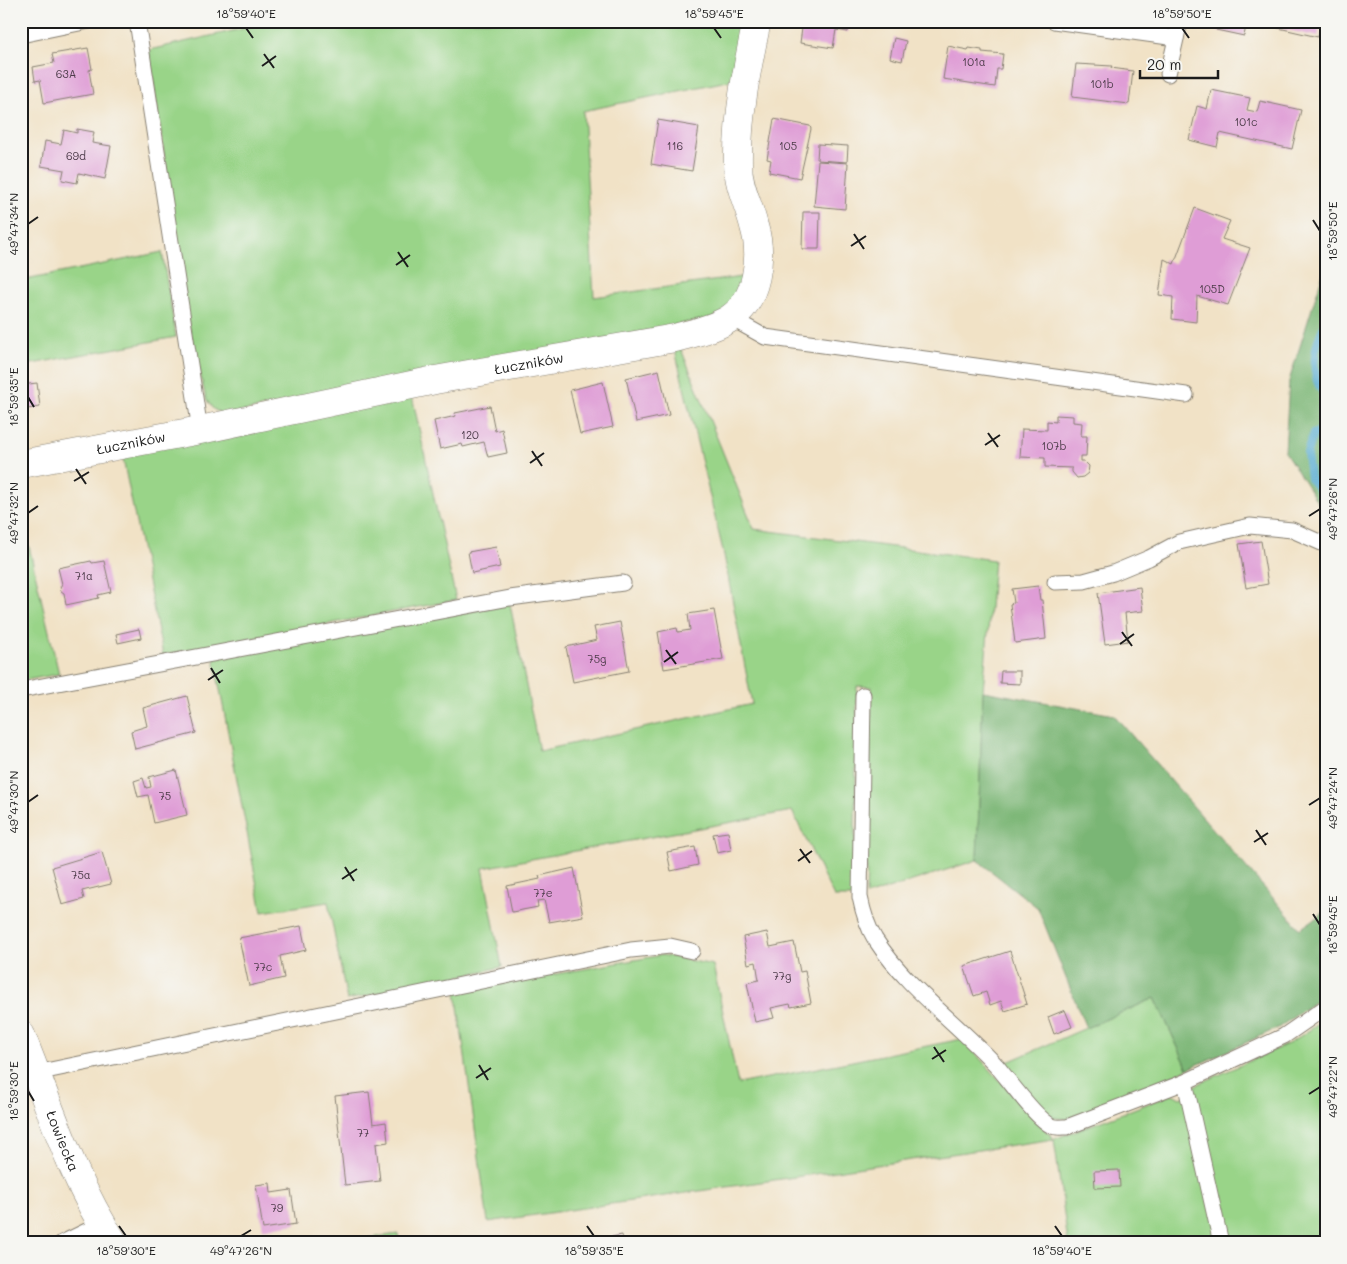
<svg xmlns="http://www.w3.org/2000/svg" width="1347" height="1264" font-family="Mali,sans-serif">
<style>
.green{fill:#99d488;stroke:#5a7852}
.forest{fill:#7ab674;stroke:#4b6948}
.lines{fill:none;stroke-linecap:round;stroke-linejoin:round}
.stream{stroke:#54aad0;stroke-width:8}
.building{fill:#df9dd6}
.service-casing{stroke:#867f71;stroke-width:17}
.minor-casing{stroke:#867f71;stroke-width:29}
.service{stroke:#fff;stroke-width:15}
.minor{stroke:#fff;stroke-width:28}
.ticks{fill:none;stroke:#1c1c1c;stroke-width:2}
.labels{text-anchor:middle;stroke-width:4.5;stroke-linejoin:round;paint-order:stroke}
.number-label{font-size:11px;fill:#4d3c4a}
.street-label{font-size:14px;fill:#1c1c1c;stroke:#f6f6f2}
.neatline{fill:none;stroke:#1c1c1c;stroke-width:2}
.ticks-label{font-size:12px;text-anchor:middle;fill:#1c1c1c}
</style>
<rect width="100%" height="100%" fill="#f6f6f2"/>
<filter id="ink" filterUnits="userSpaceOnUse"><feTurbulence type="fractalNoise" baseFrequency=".02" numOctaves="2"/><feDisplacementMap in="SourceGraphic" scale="10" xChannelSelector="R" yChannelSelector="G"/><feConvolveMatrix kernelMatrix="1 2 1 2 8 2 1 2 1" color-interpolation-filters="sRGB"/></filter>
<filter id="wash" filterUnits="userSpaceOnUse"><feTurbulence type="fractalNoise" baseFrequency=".0096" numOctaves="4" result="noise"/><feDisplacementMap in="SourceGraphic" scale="20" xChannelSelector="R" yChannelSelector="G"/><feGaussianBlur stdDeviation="1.12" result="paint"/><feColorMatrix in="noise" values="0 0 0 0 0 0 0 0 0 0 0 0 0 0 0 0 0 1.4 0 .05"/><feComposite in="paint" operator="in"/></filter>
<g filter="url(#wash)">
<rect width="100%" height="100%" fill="#f1e2c6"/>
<g class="green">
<path d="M276,21H750L737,79L583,111L594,297L749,276L726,315L225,415L213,409L206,399L189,324L149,50Z"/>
<path d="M162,252L176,337L21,366V281Z"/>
<path d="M679,344L754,529L994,560L983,691L977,860L866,896L872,687L857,686L854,897H834L792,811L483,868L502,967L347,1000L328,902L262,912L214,658L510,604L539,751L752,704L724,555L674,346Z"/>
<path d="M411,391L456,600L163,655L121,449Z"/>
<path d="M21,513L59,674L21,681Z"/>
<path d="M662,955L713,965L738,1084L962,1039L1054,1139L1173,1094L1180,1098L1193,1094L1194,1086L1290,1043L1326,1019V1243H1212L1210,1238L1192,1243H1068L1054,1139L488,1222L456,992Z"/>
<path d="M1155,998L1188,1069L1067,1119L1054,1118L1043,1110L1003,1064Z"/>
<path d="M398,1234L400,1243H335Z"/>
</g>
<g class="forest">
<path d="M1326,264V515L1285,452L1289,381Z"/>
<path d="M983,691L1114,715L1300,929L1326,911V994L1278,1028L1188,1069L1155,998L1086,1028L1038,908L977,860Z"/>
</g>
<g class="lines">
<g class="stream">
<path d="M1326,323C1314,342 1308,378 1326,395"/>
<path d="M1326,429L1313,434L1307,453L1310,478L1326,498"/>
</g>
</g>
<g id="blocks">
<g class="building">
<path d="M803,21H850L848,32L836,30L833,48L800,43Z"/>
<path d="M1218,21H1247L1244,36L1216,30Z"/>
<path d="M1248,21H1321L1318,37Z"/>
<path d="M894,38L906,41L902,61L890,58Z"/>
<path d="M948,46L968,50L969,48L982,50V52L1003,54L1001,69H997L995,87L943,79Z"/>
<path d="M88,48L92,69L89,70L93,94L44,103L40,80L35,81L33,67L54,63L52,54Z"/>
<path d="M1076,64L1112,66L1111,68L1133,71L1129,104L1072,97Z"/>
<path d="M1211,90L1250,98L1247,110L1257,112L1260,101L1301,110L1292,149L1220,133L1217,147L1189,140L1197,106L1207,109Z"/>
<path d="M774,119L810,126L811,129L800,178L769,172L771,160L767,159Z"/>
<path d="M658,120L699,127L692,171L651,164Z"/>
<path d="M77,129L94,132L92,143L111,146L105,179L79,173L77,183L62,180L64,170L41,166L45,141L61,144L64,130L77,133Z"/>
<path d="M818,144L848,146L847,162L817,160Z"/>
<path d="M818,161L848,163L845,209L814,206Z"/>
<path d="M1195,208L1230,221L1222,239L1250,248L1228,305L1197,296L1196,322L1172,319L1173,297L1159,295L1164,259L1174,264Z"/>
<path d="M803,212H820L819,249H802Z"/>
<path d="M659,370L669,415L636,422L626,378Z"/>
<path d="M603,382L613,427L580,434L570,390Z"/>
<path d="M37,383L40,407L21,410V385Z"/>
<path d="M490,406L495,431L502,429L507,453L488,457L484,442L463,447L462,444L440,449L434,421L456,416L455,413Z"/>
<path d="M1056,415L1073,416V422L1082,423L1081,436H1087L1086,456H1080V461H1084L1089,466L1088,473L1083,477L1077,478L1072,472V468L1045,467V458L1020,457L1022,429L1047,430V421L1056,422Z"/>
<path d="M1261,541L1268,584L1246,588L1239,544Z"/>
<path d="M496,547L500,567L472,573L468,552Z"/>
<path d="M91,561L92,563L104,561L111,592L98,595L99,598L66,605L64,593L61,591L60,587L62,584L58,568Z"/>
<path d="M1038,586L1040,600H1042L1046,639L1015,643L1010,604L1014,603L1012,589Z"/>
<path d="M1140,587L1143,611L1125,613L1128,641L1105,644L1098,593Z"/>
<path d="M714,610L723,659L664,669L658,632L677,628L678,632L690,630L688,614Z"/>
<path d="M620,622L629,671L573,682L566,647L597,640L594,627Z"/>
<path d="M139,629L141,638L118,643L116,634Z"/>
<path d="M1001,671H1020V684L1000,683Z"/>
<path d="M187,696L196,733L135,749L131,731L147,726L143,708Z"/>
<path d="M176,770L187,815L154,823L148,795L138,797L134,781L143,778L146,788L151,787L149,777Z"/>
<path d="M728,832L731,850L717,853L713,834Z"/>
<path d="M695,847L698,865L671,871L667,852Z"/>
<path d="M102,852L111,884L82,891L84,899L62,905L52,867Z"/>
<path d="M574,868L583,916L549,922L544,900L537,901L538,907L512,912L507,886L540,879L539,876Z"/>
<path d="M301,926L306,950L280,956L284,978L249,986L239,938Z"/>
<path d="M767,932L770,947L794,942L800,972L805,971L811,1003L791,1007L790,1004L771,1008L774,1018L755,1022L747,983L759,980L756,962L748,964L743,937Z"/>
<path d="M1010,951L1027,1004L1005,1011L1001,1001L990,1005L986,992L974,996L964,966Z"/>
<path d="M1065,1010L1072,1027L1054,1034L1048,1017Z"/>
<path d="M369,1092L373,1124L386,1122L388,1142L376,1144L380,1181L345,1185L335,1096Z"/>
<path d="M1119,1170L1120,1187L1095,1188L1094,1171Z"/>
<path d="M270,1183L271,1193L291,1190L296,1224L263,1229L256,1185Z"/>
<path d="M622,1235L623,1243H607L606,1238Z"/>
</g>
</g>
</g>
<g filter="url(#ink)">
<use href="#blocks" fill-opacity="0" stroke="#867f71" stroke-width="1"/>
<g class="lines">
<g class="service-casing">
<g id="service">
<path d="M137,21L200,430"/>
<path d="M1054,21L1176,38"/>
<path d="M21,35L89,21"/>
<path d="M1168,74L1180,21"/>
<path d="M731,318L765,337L1186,395"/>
<path d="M1055,582L1084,581L1113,573L1149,558L1179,542L1250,526L1292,530L1326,545"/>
<path d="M21,690L510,598L623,583"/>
<path d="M863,695L860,897C863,912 867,926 875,939C907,988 956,1022 996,1065C1008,1079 1037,1120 1052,1126C1056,1128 1063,1127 1067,1127L1185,1082L1284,1036L1326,1007"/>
<path d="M36,1073L631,950L670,946L692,951"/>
<path d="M1185,1082L1221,1243"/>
<path d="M62,1243L101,1224"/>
</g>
</g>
<g class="minor-casing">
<g id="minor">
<path id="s1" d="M21,464L200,430L435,380L675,338C693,333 713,329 729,319C758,301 763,256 754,226C749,205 738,186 738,164C737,116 747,68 757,21"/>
<path id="s2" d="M21,1035C49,1104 73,1182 114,1243"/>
</g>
</g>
<use href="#service" class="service"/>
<use href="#minor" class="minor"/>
</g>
</g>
<path class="ticks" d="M246,28L253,38M714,28L721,38M1182,28L1189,38M264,54L274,68M262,66L276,56M1313,220L1320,231M28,224L38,217M854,234L864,249M851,246L866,236M398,252L408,267M396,265L410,255M28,397L34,407M988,433L998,447M985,445L1000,435M532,451L542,466M530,463L544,453M76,469L86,484M74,481L89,472M28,513L38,506M1309,516L1320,509M1122,632L1132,646M1120,644L1134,634M666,650L676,664M664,662L678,652M211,668L220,683M208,680L223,670M28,802L38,795M1309,805L1320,798M1256,830L1266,845M1254,842L1268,833M800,849L810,863M798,861L812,851M345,867L354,881M342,879L357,869M1313,914L1320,925M934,1047L944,1062M932,1059L946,1050M479,1065L488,1080M476,1078L491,1068M28,1091L34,1101M1309,1094L1320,1087M119,1226L126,1236M587,1226L594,1236M1055,1226L1062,1236M241,1236L251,1230"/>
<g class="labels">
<g class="number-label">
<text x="974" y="66">101a</text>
<text x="66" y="78">63A</text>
<text x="1102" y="88">101b</text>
<text x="1246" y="126">101c</text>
<text x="675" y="150">116</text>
<text x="788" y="150">105</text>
<text x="76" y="160">69d</text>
<text x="1212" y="293">105D</text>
<text x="470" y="439">120</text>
<text x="1054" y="450">107b</text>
<text x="84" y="580">71a</text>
<text x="597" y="663">75g</text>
<text x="165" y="800">75</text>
<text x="81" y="879">75a</text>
<text x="543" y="897">77e</text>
<text x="263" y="971">77c</text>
<text x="782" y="980">77g</text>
<text x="363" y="1137">77</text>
<text x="277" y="1212">79</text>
</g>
<g class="street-label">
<text dy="5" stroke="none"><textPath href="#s1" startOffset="518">Łuczników</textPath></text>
<text dy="5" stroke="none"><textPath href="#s1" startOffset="112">Łuczników</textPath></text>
<text dy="5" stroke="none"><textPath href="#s2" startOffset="114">Łowiecka</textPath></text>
</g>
</g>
<rect width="1347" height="1264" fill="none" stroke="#f6f6f2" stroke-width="55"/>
<path d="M1140 70v8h78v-8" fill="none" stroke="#1c1c1c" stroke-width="2.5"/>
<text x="1147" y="70" font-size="15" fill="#1c1c1c" stroke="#f6f6f2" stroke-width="4" paint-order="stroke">20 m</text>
<rect x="28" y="28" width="1292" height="1208" class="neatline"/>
<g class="ticks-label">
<text x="246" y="18">18°59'40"E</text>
<text x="714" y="18">18°59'45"E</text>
<text x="1182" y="18">18°59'50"E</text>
<text transform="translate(14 224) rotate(-90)" y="4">49°47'34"N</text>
<text transform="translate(1333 231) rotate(-90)" y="4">18°59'50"E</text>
<text transform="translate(14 397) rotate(-90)" y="4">18°59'35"E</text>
<text transform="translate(1333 509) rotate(-90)" y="4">49°47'26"N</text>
<text transform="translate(14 513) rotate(-90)" y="4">49°47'32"N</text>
<text transform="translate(1333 798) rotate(-90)" y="4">49°47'24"N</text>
<text transform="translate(14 802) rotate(-90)" y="4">49°47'30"N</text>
<text transform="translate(1333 925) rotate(-90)" y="4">18°59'45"E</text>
<text transform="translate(1333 1087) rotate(-90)" y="4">49°47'22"N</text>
<text transform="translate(14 1091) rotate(-90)" y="4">18°59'30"E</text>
<text x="126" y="1255">18°59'30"E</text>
<text x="241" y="1255">49°47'26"N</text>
<text x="594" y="1255">18°59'35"E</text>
<text x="1062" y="1255">18°59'40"E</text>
</g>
</svg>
